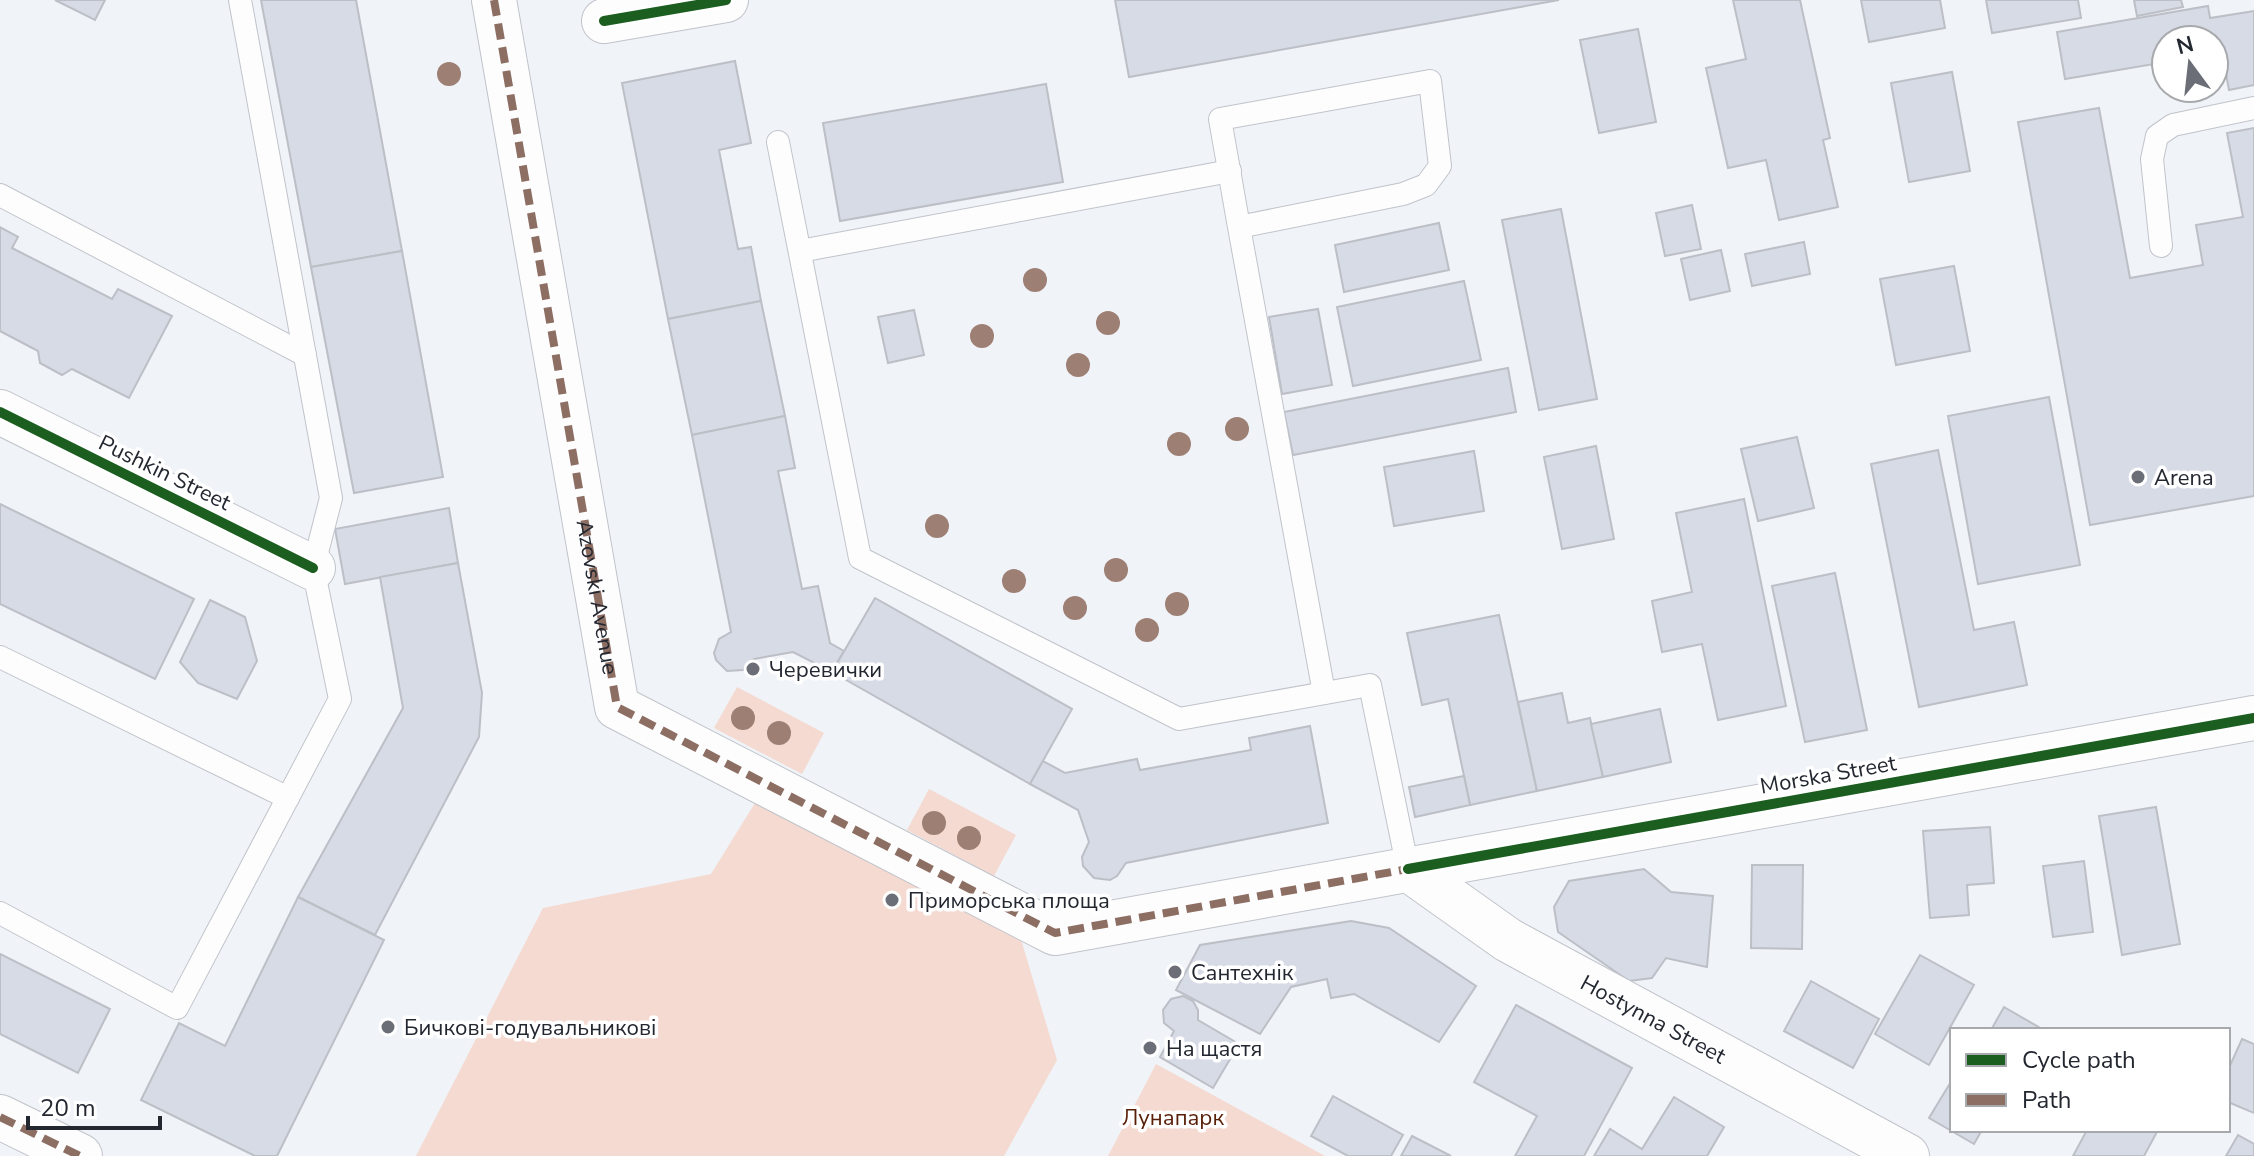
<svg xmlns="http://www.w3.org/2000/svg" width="2254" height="1156" font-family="'Nunito Sans',sans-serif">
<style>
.green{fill:#f5dad1}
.building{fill:#d7dbe6;stroke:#bcbfc6;stroke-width:2}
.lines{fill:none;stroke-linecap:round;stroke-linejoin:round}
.lane-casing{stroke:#c0c4ca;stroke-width:24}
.street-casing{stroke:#c0c4ca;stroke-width:46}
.lane{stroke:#fdfdfe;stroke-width:22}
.street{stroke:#fdfdfe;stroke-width:44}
.quiet{stroke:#8d6e63;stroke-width:8;stroke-dasharray:16 8;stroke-linecap:butt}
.cycleway-casing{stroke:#fff;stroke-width:15}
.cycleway{stroke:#1b5e20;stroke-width:10}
.tree{fill:#9d7f74}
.poi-dot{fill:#6b6e76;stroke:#fff;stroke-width:3}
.labels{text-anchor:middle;stroke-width:7;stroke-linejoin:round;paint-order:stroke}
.street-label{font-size:22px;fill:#232730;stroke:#fff}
.poi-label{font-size:22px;fill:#232730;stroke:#fff;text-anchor:start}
.park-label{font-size:22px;fill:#592008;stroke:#fff}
</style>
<rect width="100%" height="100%" fill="#f0f3f8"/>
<g class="green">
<path d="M737,687L824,733L802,774L714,728Z"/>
<path d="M929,789L1016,835L994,876L907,830Z"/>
<path d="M755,803L1020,936L1057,1060L1004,1156H416L543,908L711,874Z"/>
<path d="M1156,1064L1325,1156H1108Z"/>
</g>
<g class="building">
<path d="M55,0H105L95,20Z"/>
<path d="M261,0H356L402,251L311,267Z"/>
<path d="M1115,0H1559L1129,77Z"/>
<path d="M1733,0H1800L1830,138L1823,140L1838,207L1779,220L1766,160L1728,168L1706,68L1746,59Z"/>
<path d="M1861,0H1940L1945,28L1869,42Z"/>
<path d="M1986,0H2078L2081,18L1992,33Z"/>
<path d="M2134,0H2181L2183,7L2137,16Z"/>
<path d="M2208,6L2210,18L2254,11V85L2229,90L2222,52L2214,54V40H2166V62L2065,79L2057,32Z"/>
<path d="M1638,29L1656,122L1599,133L1580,40Z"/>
<path d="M735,61L751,143L719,150L738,249L751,247L761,301L668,319L622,83Z"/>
<path d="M1952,72L1970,171L1909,182L1891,83Z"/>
<path d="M1046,84L1063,182L840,221L823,123Z"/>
<path d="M2099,108L2130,278L2203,265L2196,225L2243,217L2227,133L2254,128V496L2090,525L2018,122Z"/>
<path d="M1692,205L1701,249L1665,256L1656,213Z"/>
<path d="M1561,209L1597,399L1539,410L1502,220Z"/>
<path d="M1439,223L1449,270L1344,292L1335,245Z"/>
<path d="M0,227L18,237L12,248L112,299L118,289L172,316L129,398L72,369L62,375L40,363L38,351L0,331Z"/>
<path d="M1804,242L1810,274L1752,286L1745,254Z"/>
<path d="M1721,250L1730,291L1690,300L1681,259Z"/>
<path d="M402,251L443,477L354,493L311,267Z"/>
<path d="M1954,266L1970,351L1896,365L1880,279Z"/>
<path d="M1464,281L1481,360L1353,386L1337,307Z"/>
<path d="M761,301L785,416L692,435L668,319Z"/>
<path d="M1318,309L1332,385L1282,394L1269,317Z"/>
<path d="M914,310L924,355L888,363L878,317Z"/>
<path d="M1508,368L1516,412L1293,455L1284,412Z"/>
<path d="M2049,397L2080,565L1978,584L1948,416Z"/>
<path d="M785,416L795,468L778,471L802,589L818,586L830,643L844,651L832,672L793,652L754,659L743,670L727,671L716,660L714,653L719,639L731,632L692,435Z"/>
<path d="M1797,437L1814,508L1758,521L1741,449Z"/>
<path d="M1596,446L1614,539L1562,549L1544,457Z"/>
<path d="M1938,450L1974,630L2014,622L2027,685L1919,707L1871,464Z"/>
<path d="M1474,451L1484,511L1394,526L1384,467Z"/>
<path d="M1744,499L1786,706L1718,720L1702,644L1662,652L1652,601L1692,592L1676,513Z"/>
<path d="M0,504L194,599L155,679L0,604Z"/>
<path d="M449,508L458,563L345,584L335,529Z"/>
<path d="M458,563L482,693L479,737L375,935L298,897L403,708L380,577Z"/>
<path d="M1835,573L1867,730L1805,742L1772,586Z"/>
<path d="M875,598L1072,709L1030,784L832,672Z"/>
<path d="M210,600L245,617L257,661L237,699L198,683L180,662Z"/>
<path d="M1499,615L1537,791L1470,805L1448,699L1422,705L1407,633Z"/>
<path d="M1562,693L1568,723L1590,718L1603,777L1537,791L1518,702Z"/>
<path d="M1660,709L1671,762L1603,777L1591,724Z"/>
<path d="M1310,726L1328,823L1126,863L1117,876L1110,880L1094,878L1083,866L1082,857L1089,842L1078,810L1030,784L1043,761L1065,773L1137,759L1140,770L1251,750L1249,738Z"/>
<path d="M1464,776L1470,805L1415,817L1409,787Z"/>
<path d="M2156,807L2180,944L2122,955L2099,816Z"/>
<path d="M1990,827L1994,883L1967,885L1969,915L1930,918L1923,831Z"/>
<path d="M2084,861L2093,932L2053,937L2043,866Z"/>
<path d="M1752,865H1803L1802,949L1751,948Z"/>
<path d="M1644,869L1671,892L1713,896L1707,967L1666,958L1652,978L1629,981L1558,932L1554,907L1569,881Z"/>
<path d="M298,897L384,940L277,1156H255L141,1100L179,1023L225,1046Z"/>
<path d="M1351,921L1389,928L1476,986L1439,1042L1354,994L1331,998L1327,979L1291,987L1260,1034L1176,990L1200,945Z"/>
<path d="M0,954L110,1009L78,1073L0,1034Z"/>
<path d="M1920,955L1974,985L1929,1065L1875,1034Z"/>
<path d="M1811,981L1879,1019L1853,1068L1784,1031Z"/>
<path d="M1183,996L1193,1001L1198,1010V1020L1239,1044L1213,1088L1160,1057L1174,1031L1164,1023L1163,1010L1171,999Z"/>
<path d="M1516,1005L1632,1068L1584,1156H1515L1537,1116L1474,1082Z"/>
<path d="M2004,1007L2042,1029L2041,1030H1991Z"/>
<path d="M2242,1039L2254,1044V1113L2228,1102V1070Z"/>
<path d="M1952,1080V1130H1982L1974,1144L1929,1118Z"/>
<path d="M1333,1096L1403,1135L1391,1156H1348L1311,1136Z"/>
<path d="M1674,1097L1724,1127L1707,1156H1594L1610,1129L1642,1149Z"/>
<path d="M2087,1130H2158L2144,1156H2073Z"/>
<path d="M2238,1135L2254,1144V1156H2226Z"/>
<path d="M1412,1136L1451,1156H1401Z"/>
</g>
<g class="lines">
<g class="lane-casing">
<g id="lane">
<path d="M778,142L860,558L1179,719L1370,685L1408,869"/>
<path d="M0,195L305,355"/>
<path d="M1239,227L1403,194L1426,185L1440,166L1430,81L1220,119L1239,227L1324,693"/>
<path d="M2161,246L2152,159L2157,136L2173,125L2254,108"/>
<path d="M800,251L1230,171"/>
<path d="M0,657L288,798"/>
<path d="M0,913L177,1008L340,699L313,568L331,498L240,0"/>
</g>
</g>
<g class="street-casing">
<g id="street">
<path d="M494,0L617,707L1055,933L2254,718"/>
<path d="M604,21L726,0"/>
<path d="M0,412L313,568"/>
<path id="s1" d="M1408,869L1508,940L1907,1156"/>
<path d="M0,1117L80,1156"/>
</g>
</g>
<use href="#lane" class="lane"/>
<use href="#street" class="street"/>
<g class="quiet">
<path id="s2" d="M494,0L617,707L1055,933L1408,869"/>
<path d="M0,1117L80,1156"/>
</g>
<g class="cycleway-casing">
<g id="cycleway">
<path d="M604,21L726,0"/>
<path d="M0,412L313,568"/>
<path d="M1408,869L2254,718"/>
</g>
</g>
<use href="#cycleway" class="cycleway"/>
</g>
<g class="tree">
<circle cx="449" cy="74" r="12"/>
<circle cx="1035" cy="280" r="12"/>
<circle cx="1108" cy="323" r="12"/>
<circle cx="982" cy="336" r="12"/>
<circle cx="1078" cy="365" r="12"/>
<circle cx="1237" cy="429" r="12"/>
<circle cx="1179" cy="444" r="12"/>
<circle cx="937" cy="526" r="12"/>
<circle cx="1116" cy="570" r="12"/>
<circle cx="1014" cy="581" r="12"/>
<circle cx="1177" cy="604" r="12"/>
<circle cx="1075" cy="608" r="12"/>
<circle cx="1147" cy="630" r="12"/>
<circle cx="743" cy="718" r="12"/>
<circle cx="779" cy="733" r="12"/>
<circle cx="934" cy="823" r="12"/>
<circle cx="969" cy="838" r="12"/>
</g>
<g class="poi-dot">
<circle cx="2138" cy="477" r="8"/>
<circle cx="753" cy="669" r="8"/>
<circle cx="892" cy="900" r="8"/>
<circle cx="1175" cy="972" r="8"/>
<circle cx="388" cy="1027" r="8"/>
<circle cx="1150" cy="1048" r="8"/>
</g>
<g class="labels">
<g class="street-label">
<text transform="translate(165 472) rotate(26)" y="8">Pushkin Street</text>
<text dy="8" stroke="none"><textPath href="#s2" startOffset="606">Azovski Avenue</textPath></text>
<text transform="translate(1828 774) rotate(-10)" y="8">Morska Street</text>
<text dy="8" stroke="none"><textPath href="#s1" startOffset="288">Hostynna Street</textPath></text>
</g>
<g class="poi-label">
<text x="2154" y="485">Arena</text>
<text x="769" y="677">Черевички</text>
<text x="908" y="908">Приморська площа</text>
<text x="1191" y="980">Сантехнік</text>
<text x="404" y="1035">Бичкові-годувальникові</text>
<text x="1166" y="1056">На щастя</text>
</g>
<g class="park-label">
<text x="1173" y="1125">Лунапарк</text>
</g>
</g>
<rect x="1950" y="1028" width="280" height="104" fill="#ffffff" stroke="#a7a9ac" stroke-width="2"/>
<rect x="1966" y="1054" width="40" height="12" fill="#1b5e20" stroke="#a7a9ac" stroke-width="2"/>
<text x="2022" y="1068" font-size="24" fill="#232730">Cycle path</text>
<rect x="1966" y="1094" width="40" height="12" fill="#8d6e63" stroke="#a7a9ac" stroke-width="2"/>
<text x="2022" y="1108" font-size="24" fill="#232730">Path</text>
<g transform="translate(2190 64) rotate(345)"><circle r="38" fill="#ffffff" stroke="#a7a9ac" stroke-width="2"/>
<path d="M0-6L14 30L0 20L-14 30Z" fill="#6b6e76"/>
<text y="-12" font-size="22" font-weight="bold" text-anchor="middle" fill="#232730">N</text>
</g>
<path d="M28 1116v12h132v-12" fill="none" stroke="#232730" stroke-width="4"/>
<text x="40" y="1116" font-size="24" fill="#232730" stroke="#ffffff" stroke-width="6" paint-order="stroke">20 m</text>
</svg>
